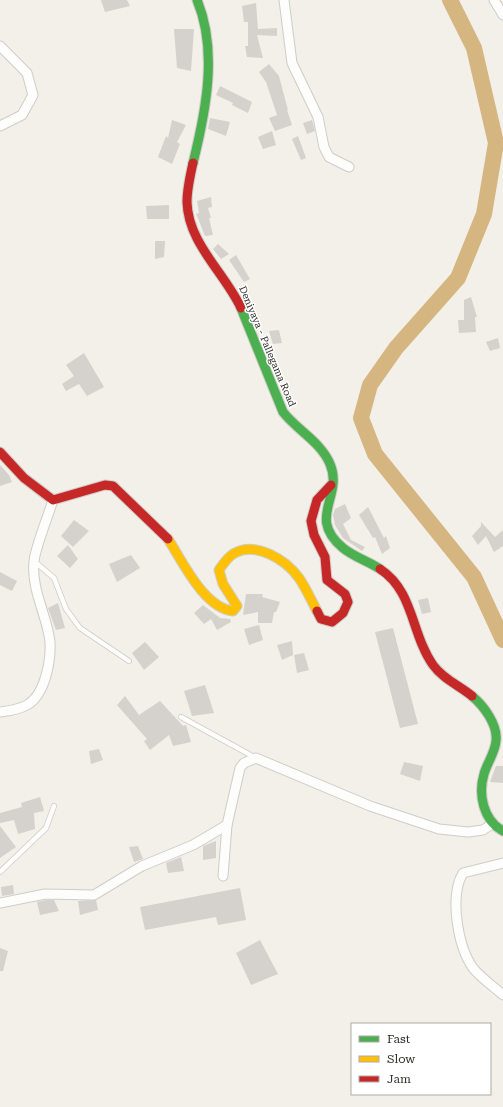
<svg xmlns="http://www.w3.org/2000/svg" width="503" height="1107" font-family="'Roboto Serif',serif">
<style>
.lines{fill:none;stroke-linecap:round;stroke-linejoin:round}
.river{stroke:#d5b681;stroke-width:16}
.building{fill:#d5d2ce}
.lane-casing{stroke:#cfcdc8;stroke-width:6}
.street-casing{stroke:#cfcdc8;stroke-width:11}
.fast-casing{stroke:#cfcdc8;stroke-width:11}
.slow-casing{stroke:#cfcdc8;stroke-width:11}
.jam-casing{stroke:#cfcdc8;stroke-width:11}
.lane{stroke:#fdfdfc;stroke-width:4.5}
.street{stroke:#fdfdfc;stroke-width:9}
.fast{stroke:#4caf50;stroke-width:9}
.slow{stroke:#ffc107;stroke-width:9}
.jam{stroke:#c62828;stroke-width:9}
.labels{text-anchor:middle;stroke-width:3;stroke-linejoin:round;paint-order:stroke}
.street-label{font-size:10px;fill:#312f2a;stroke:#fff}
</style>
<rect width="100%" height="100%" fill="#f3efe9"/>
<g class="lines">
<path class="river" d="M450,0L474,48L496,143L484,214L458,278L396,348L370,385L361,418L375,454L474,577L503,640"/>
</g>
<g class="building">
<path d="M101,0H127L130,6L105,12Z"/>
<path d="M256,3L258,29L277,28V36L257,35L263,58L247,57L245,46H248V22H244L242,6Z"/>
<path d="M174,29H194L191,71L177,68Z"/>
<path d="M269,64L279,76L288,110H287L292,125L275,131L269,118L277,115L266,82L259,72Z"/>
<path d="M220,86L252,102L248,113L232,105L233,103L216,95Z"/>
<path d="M210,118L230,122L226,136L208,129Z"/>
<path d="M172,120L186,125L177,142L180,144L172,164L158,157L166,136L168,138Z"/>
<path d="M312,120L315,131L307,134L303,123Z"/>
<path d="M272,131L276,145L263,149L258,137Z"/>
<path d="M298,136L306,158L301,160L292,139Z"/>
<path d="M211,197L212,207L208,208L211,218H209L213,235L205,236L197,216L196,214L199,213L197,201Z"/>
<path d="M169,205V219H147L146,206Z"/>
<path d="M155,241H165L164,257L155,259Z"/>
<path d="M218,244L229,254L221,259L213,249Z"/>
<path d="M236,255L250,279L244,282L229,260Z"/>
<path d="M471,297L477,317H475L476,332L459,333L458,320H464V300Z"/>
<path d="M279,330L282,343L273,344L269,331Z"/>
<path d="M498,338L500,348L490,351L486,342Z"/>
<path d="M84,353L104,387L87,396L79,384L66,391L62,384L74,376L66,365Z"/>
<path d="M0,465L9,475L12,482L0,486Z"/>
<path d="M345,504L351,518L343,524L351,540L365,547L362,551L343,538L335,525L333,515L335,509Z"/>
<path d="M368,507L384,538L386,536L390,548L382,554L375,537L373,538L359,515Z"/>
<path d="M74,520L89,531L73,547L61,536Z"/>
<path d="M481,522L495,537L503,530V546L494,552L486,536L478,545L472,536L481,526Z"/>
<path d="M68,545L78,559L70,568L57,556Z"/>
<path d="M131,555L140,568L117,582L109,564Z"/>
<path d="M0,572L17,581L12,591L0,585Z"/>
<path d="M246,594H263L262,597L280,602L276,612H274L272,623H258V612L243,615Z"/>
<path d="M428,598L431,612L422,614L418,600Z"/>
<path d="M58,603L65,628L56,630L48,608Z"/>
<path d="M203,605L220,618L230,619L231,622L217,630L211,619L204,624L194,613Z"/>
<path d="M259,625L263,640L249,645L244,629Z"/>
<path d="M393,628L418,724L400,728L375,632Z"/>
<path d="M292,641L293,655L282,660L277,645Z"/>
<path d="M145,642L159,657L144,670L132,653Z"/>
<path d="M304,653L309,670L297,673L294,655Z"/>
<path d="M205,685L214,713L192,716L184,691Z"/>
<path d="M125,696L139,715L160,701L183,726L186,725L191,742L173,746L169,735L150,750L144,741L147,739L117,705Z"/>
<path d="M99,749L103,760L91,764L89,751Z"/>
<path d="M404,762L423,766L420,781L400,774Z"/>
<path d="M496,766H503V783L490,782Z"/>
<path d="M40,797L44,811L34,813L35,829L18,834L14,820L0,823V813L22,807L21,803Z"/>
<path d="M0,826L16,847L0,858Z"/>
<path d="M216,841V858L203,860V846Z"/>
<path d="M138,846L143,859L134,862L129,847Z"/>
<path d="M181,857L184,871L168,873L166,863Z"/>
<path d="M13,885L14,894L2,896L1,887Z"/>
<path d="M240,888L246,920L218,925L216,917L145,930L140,907Z"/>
<path d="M46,900H54L59,911L40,915L37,902Z"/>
<path d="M96,900L98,910L80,915L78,901Z"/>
<path d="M260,940L278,974L251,985L236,953Z"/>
<path d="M0,948L8,951L3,971H0Z"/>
</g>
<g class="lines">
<g class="lane-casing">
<g id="lane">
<path d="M34,561L54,578L66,609L80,628L129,661"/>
<path d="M181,717L256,758"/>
<path d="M0,872L46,828L54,806"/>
</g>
</g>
<g class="street-casing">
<g id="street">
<path d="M284,0L292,63L318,117L324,147L329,157L349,167"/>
<path d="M494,0L503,15"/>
<path d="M0,46L27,73L33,95L22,115L0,126"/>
<path d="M0,712C9,711 18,710 27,705C45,695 51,661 50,642C47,615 31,590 34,561C36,545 48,517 53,500"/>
<path d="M503,863L463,873C449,896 458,947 473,968C481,978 493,986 503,995"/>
<path d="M223,876L227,825L240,768L244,763L256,758L370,806L439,829L468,832L483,830L492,824"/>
<path d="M0,903L45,894L94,895L142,866L193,845L227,825"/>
</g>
</g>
<g class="fast-casing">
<g id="fast">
<path d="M193,163C206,111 218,50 197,0"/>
<path d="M241,308L283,412C297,430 321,442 330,464C344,497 306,517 343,548C354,557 368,561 380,569"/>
<path d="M472,696C484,706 498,725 496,741C495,753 487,763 484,774C478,794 483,820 503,831"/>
</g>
</g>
<g class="slow-casing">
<path id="slow" d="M168,539C183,562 204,608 233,611L237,606L223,584L219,570C223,564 227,558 233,554C255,540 286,560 299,578C306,588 311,600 317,611"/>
</g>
<g class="jam-casing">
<g id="jam">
<path d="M193,163C190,176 187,189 187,202C188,243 224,272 241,308"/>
<path d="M0,452L24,478L53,500L105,485L113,486L168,539"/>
<path d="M380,569C414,591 411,634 433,665C443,679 460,686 472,696"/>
<path d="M317,611L321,619L332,622L343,613L348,602L345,594L327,580L325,557L314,535L311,521L317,500L331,485"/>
</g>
</g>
<use href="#lane" class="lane"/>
<use href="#street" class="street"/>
<use href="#fast" class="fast"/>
<use href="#slow" class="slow"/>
<use href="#jam" class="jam"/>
</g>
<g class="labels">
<g class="street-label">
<text transform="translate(268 346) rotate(67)" y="4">Deniyaya - Pallegama Road</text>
</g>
</g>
<rect x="351" y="1023" width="140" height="72" fill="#ffffff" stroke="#adacaa"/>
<rect x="359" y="1036" width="20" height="6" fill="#4caf50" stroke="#adacaa"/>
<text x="387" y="1043" font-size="12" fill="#312f2a">Fast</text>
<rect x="359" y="1056" width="20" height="6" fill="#ffc107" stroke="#adacaa"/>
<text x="387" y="1063" font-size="12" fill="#312f2a">Slow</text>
<rect x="359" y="1076" width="20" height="6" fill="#c62828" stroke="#adacaa"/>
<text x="387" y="1083" font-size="12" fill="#312f2a">Jam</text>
</svg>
